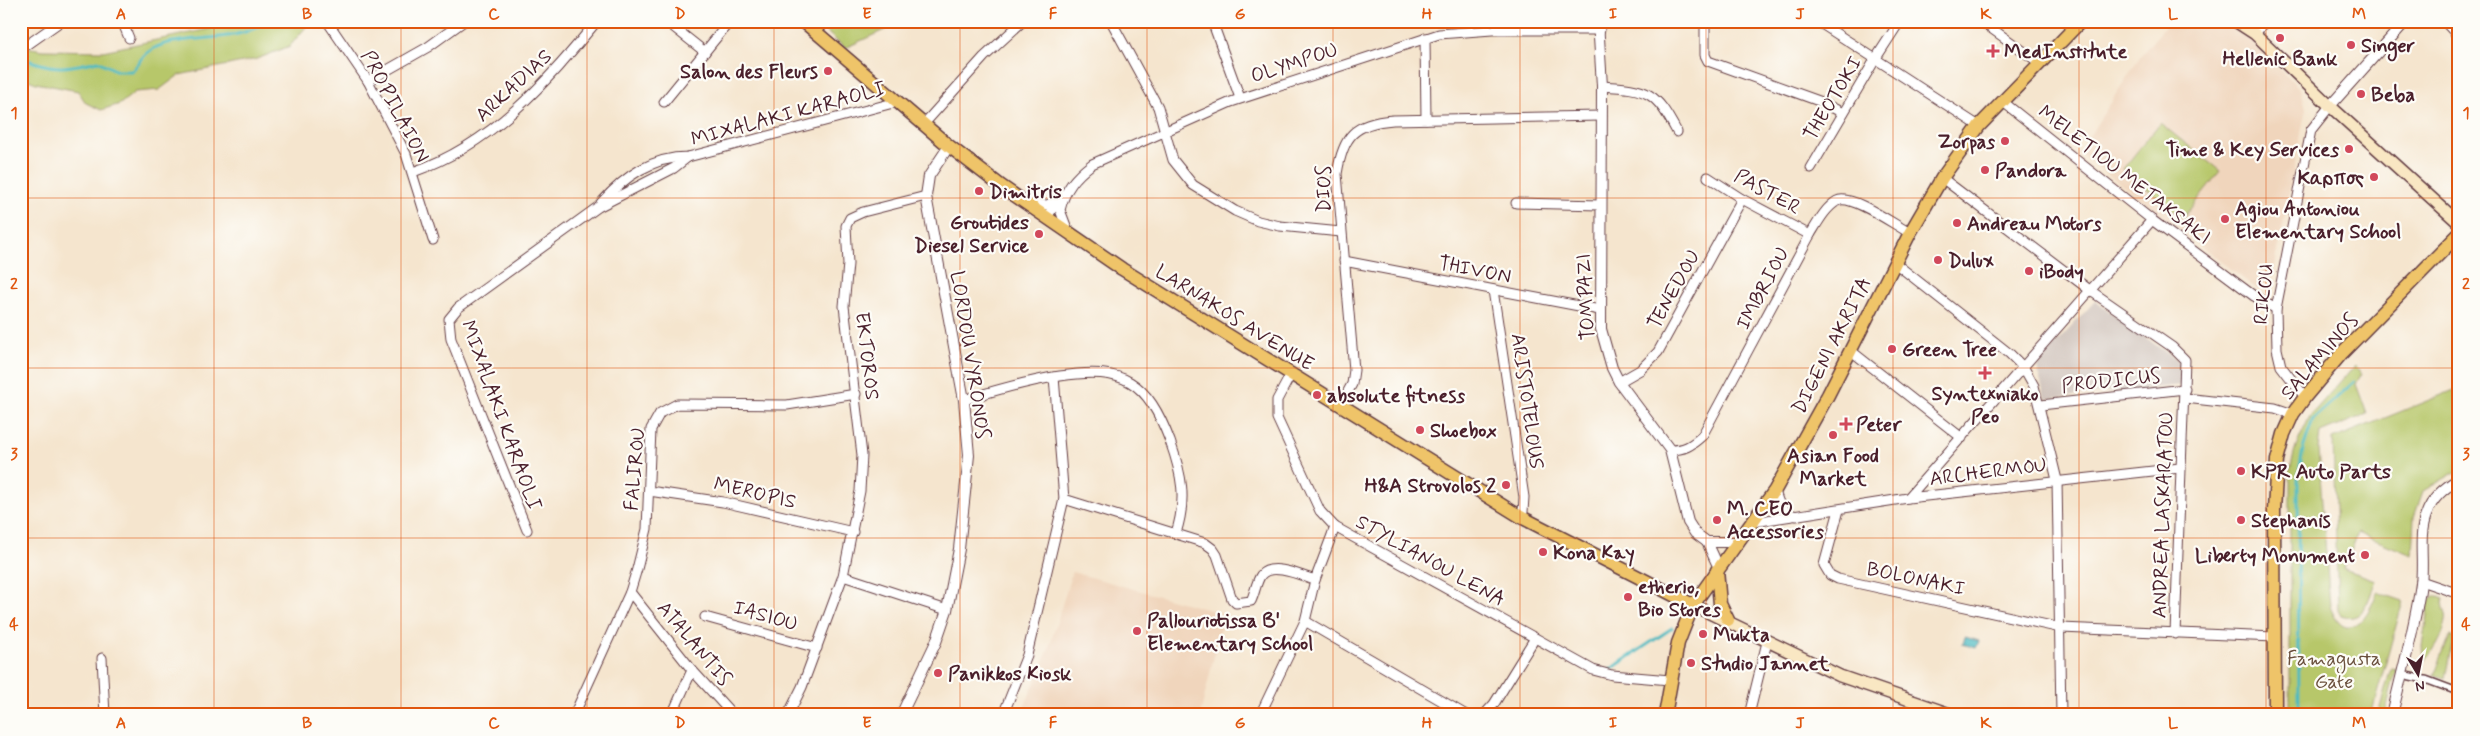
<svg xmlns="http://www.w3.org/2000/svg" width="2480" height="736" font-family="Mynerve,sans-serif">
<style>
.built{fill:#f0d5bc}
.industrial{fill:#cec1b9}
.green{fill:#b7c76a;stroke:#80734a}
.water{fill:#4bbac1;stroke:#4a6c76}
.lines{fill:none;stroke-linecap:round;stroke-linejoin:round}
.stream{stroke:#4bbac1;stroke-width:3}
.pedestrian-casing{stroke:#643d43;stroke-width:9}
.minor-casing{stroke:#643d43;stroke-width:11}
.tertiary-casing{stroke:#643d43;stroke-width:12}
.secondary-casing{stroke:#643d43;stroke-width:14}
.primary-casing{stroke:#643d43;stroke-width:15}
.pedestrian{stroke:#fff;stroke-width:6}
.minor{stroke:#fff;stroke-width:9}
.tertiary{stroke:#fff;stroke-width:10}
.secondary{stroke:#f9e7c3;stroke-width:11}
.primary{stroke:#efc469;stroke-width:12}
.grid{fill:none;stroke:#e0560e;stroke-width:1;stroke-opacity:0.55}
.poi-dot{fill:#d1495b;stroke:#fdfcf7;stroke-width:2}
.labels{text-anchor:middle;stroke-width:4.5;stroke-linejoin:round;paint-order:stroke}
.poi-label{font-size:20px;font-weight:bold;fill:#4a1f2b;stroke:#fdfcf7;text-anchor:start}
.street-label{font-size:20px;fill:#4a1f2b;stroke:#fdfcf7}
.park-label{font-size:20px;fill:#6b513e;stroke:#fdfcf7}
.neatline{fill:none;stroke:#e0560e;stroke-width:2}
.grid-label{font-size:16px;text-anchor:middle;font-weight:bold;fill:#e0560e}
</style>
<rect width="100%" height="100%" fill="#fdfcf7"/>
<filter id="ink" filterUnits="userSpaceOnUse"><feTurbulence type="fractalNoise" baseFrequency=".02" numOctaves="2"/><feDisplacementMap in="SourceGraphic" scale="10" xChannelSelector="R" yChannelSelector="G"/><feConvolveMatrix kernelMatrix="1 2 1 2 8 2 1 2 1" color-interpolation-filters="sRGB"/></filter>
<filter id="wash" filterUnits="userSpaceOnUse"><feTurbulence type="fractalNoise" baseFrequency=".0096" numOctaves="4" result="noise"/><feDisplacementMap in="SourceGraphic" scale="20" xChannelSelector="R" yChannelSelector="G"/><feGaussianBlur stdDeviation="1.12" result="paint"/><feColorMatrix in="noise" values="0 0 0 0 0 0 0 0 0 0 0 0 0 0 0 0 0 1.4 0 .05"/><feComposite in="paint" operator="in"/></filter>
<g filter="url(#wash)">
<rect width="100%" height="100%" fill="#f5e5ce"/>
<g class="built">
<path d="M2170,21H2223L2253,42L2301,90L2306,108L2271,286L2258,290L2079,152L2141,55Z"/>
<path d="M1072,572L1224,614L1200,715H1021L1049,648Z"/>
</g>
<path class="industrial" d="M2095,301L2182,364L2181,385L2045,399L2038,371L2039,362Z"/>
<g class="green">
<path d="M235,21H311L290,46L257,59L179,75L159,90L135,92L120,104L101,110L86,103L78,91L36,83L21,77V46L43,50L103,51L224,26Z"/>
<path d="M814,21H904L845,48Z"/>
<path d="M2160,123L2220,171L2183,218L2123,169Z"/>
<path d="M2354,366L2362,373L2356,384L2367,414L2320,433L2318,449L2330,606C2345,648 2368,619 2377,592L2403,601L2371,715H2290V470L2296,446L2310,416Z"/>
<path d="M2459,388V470L2423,491L2414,517L2412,555L2358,533L2344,569L2376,580C2369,597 2365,624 2341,616L2338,610L2333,439Z"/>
<path d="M2440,596L2444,598C2441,607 2448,613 2446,621C2444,633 2435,653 2425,659L2423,658L2422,646L2429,602L2433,598Z"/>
<path d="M2450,636L2453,638L2445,678L2434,675Z"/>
<path d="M2391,668L2396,669L2385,715H2378Z"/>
</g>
<path class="water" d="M1965,637L1979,641L1976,648L1963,644Z"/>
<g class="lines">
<g class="stream">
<path d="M21,58C56,70 62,69 98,61L117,71H132C137,66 141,58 147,53C175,30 231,48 267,21"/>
<path d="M1611,669L1672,628"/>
<path d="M2299,715L2298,479L2303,449L2313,419L2354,382"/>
</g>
</g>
</g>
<g filter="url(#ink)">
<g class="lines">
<g class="pedestrian-casing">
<path id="pedestrian" d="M2404,675L2427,680L2459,692"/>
</g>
<g class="minor-casing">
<g id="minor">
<path d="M122,21L129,38"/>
<path d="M327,21L368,81L406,154L433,240"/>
<path d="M666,21L705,52"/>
<path d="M1111,21L1158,107L1173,160L1193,185L1235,211L1258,221L1280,226L1341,232"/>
<path d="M1212,21L1240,98"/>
<path d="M1705,21V55L1708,61L1819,101L1843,113"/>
<path d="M1817,21L1979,126"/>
<path d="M1981,21L2040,63"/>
<path d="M2444,21L2459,37"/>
<path d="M2255,34L2265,21"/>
<path d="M1425,38L1426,119"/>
<path d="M27,45L61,21"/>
<path d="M368,81L428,47L464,21"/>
<path d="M1602,86C1649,89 1655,91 1677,132"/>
<path d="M2002,101L2152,220L2254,296L2276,309"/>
<path d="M664,102L730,21"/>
<path d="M923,125L984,57L1023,21"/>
<path d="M1811,168L1876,58L1900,21"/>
<path d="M413,172C493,144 545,84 597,21"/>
<path d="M1708,177L1742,199L1810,235"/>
<path d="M1942,178L2091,291L2172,347L2185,360L2175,634"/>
<path d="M601,203C625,176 652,157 688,157L897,102"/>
<path d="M1516,203L1600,205"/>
<path d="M1028,204L1048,205L1058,198"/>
<path d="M1047,217L1062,194"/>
<path d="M1068,231L1060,210C1065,189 1075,177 1092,164L1231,102L1439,34L1492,30H1600"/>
<path d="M1344,261L1600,310"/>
<path d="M1895,263L2010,354L2024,368L2034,386L2057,480L2061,715"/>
<path d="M1493,290L1524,497L1523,512L1521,517"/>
<path d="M1850,350L1962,438"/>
<path d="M1291,374L1277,400V418L1320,511L1335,527L1593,670L1612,675L1670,680"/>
<path d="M1619,382L1640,370L1658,352L1742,199"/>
<path d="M2305,397L2281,366L2277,349L2276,309L2311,130L2330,106"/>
<path d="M2185,398L2275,408L2293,414"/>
<path d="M964,400C996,390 1027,381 1060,376C1124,366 1147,381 1170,441C1182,475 1187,499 1176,533"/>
<path d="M2041,405L2185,389"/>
<path d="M1340,406L1352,384L1354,370L1337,174C1343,136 1354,123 1393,120L1601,116"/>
<path d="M1670,450C1684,450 1691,446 1702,436L1810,235C1817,224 1825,208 1837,201C1851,193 1896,226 1910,233"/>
<path d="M1775,490C1778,504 1782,513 1797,516"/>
<path d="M649,491L723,502L853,532"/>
<path d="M1908,498L2152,220"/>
<path d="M1064,499L1205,543L1213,549L1217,555L1232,599L1236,603L1251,601C1255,593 1256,582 1261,575C1272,562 1302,576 1315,580"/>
<path d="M1839,510L1824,565L1830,575L1838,579L2061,628L2275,637"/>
<path d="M1754,522L1908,498L2180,468"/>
<path d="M527,530L451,339L449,319L458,308L598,207L674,168L688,157"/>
<path d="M843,576L947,610"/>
<path d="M2421,581L2459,594"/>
<path d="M630,592L692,670L733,715"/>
<path d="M705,617L817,648"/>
<path d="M1305,621L1466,715"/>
<path d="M2458,649L2459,646"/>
<path d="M102,658L105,715"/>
<path d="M574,715L630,592L637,569L647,529L651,429L660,413L677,404L787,405L856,394"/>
<path d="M672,715L692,670"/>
<path d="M788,715L802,687L843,576L860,491L862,455L844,306L848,264L846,226L850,218L863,212L926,196"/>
<path d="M1003,715L1027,655L1064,499L1054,377"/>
<path d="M1260,715L1305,621L1315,580L1335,527"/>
<path d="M1484,715L1494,704L1535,638"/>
<path d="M1749,715L1767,642"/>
<path d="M1912,715L1917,703"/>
</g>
</g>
<g class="tertiary-casing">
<g id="tertiary">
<path d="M1598,21L1602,86L1601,329L1612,368L1619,382L1670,450L1688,522L1695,533L1707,542L1719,568"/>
<path d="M2330,106L2406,21"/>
<path d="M1707,542H1739"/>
<path d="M901,715L936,642L947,610L959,549L969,455L964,400L926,196L929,176L949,146"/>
<path d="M2392,715C2402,671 2415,628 2421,583C2424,561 2418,536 2426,515C2432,498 2444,488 2459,479"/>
</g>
</g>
<g class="secondary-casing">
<g id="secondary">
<path d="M2235,21L2255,34L2330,106L2459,223"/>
<path d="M1693,605L1840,676L1953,715"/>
</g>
</g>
<g class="primary-casing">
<g id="primary">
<path d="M803,21L949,146L1001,186L1122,269L1521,517L1693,605"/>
<path d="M1717,570L1720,604L1728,620"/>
<path d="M1665,715L1678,643L1693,605L1775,490L1828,395L1910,233L1942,178L1979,126L2081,21"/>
<path d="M2275,715L2274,510L2277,460L2284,434L2293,414L2305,397L2342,353L2459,234"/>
</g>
</g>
<use href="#pedestrian" class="pedestrian"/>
<use href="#minor" class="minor"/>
<use href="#tertiary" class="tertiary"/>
<use href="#secondary" class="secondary"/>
<use href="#primary" class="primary"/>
</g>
</g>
<path class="grid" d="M214,21V715M401,21V715M587,21V715M774,21V715M960,21V715M1147,21V715M1333,21V715M1520,21V715M1706,21V715M1893,21V715M2079,21V715M2266,21V715M21,198H2459M21,368H2459M21,538H2459"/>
<g class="poi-dot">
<circle cx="2280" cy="38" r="5"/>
<circle cx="2351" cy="45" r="5"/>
<path d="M1990.5 43.5h5v5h5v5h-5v5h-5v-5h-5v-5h5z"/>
<circle cx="828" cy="71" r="5"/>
<circle cx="2361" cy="94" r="5"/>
<circle cx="2005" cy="141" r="5"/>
<circle cx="2349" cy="149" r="5"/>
<circle cx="1985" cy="170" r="5"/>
<circle cx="2374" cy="177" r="5"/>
<circle cx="979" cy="191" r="5"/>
<circle cx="2225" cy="219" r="5"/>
<circle cx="1957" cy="223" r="5"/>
<circle cx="1039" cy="234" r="5"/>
<circle cx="1938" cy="260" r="5"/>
<circle cx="2029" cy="271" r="5"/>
<circle cx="1892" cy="349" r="5"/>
<path d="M1982.5 365.5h5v5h5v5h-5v5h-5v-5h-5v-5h5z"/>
<circle cx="1317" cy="395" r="5"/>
<path d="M1843.5 416.5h5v5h5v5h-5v5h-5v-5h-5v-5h5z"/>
<circle cx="1420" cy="430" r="5"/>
<circle cx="1833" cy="435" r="5"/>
<circle cx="2241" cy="471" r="5"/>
<circle cx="1506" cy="485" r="5"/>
<circle cx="1717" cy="520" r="5"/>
<circle cx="2241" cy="520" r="5"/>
<circle cx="1543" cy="552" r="5"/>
<circle cx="2365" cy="555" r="5"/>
<circle cx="1628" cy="597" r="5"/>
<circle cx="1137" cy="631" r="5"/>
<circle cx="1703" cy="634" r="5"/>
<circle cx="1691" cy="663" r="5"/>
<circle cx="938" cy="673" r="5"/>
</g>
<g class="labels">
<g class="poi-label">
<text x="2361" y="52">Singer</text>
<text x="2004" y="58">MedInstitute</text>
<text x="2280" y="65" text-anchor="middle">Hellenic Bank</text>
<text x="818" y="78" text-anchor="end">Salon des Fleurs</text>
<text x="2371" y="101">Beba</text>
<text x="1995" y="148" text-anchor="end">Zorpas</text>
<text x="2339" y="156" text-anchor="end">Time &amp; Key Services</text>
<text x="1995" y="177">Pandora</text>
<text x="2364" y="184" text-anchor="end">Καρπσς</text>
<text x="989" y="198">Dimitris</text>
<text x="2235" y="215">Agiou Antoniou<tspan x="2235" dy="23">Elementary School</tspan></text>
<text x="1029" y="229" text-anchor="end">Groutides<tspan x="1029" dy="23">Diesel Service</tspan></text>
<text x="1967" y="230">Andreau Motors</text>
<text x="1948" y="267">Dulux</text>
<text x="2039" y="278">iBody</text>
<text x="1902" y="356">Green Tree</text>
<text x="1985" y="400" text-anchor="middle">Syntexniako<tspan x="1985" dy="23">Peo</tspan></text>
<text x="1327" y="402">absolute fitness</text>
<text x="1856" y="431">Peter</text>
<text x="1430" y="437">Shoebox</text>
<text x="1833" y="462" text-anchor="middle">Asian Food<tspan x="1833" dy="23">Market</tspan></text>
<text x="2251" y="478">KPR Auto Parts</text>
<text x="1496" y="492" text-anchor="end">H&amp;A Strovolos 2</text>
<text x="1727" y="515">M. CEO<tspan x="1727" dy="23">Accessories</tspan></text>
<text x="2251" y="527">Stephanis</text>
<text x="1553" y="559">Kona Kay</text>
<text x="2355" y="562" text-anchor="end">Liberty Monument</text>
<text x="1638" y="593">etherio,<tspan x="1638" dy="23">Bio Stores</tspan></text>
<text x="1147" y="627">Pallouriotissa B'<tspan x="1147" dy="23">Elementary School</tspan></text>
<text x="1713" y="641">Mukta</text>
<text x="1701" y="670">Studio Jannet</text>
<text x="948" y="680">Panikkos Kiosk</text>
</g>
<g class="street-label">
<text transform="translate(1294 62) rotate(-18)" y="7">OLYMPOU</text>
<text transform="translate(513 85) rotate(-43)" y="7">ARKADIAS</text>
<text transform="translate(1832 98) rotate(-59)" y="7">THEOTOKI</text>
<text transform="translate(396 106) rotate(62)" y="7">PROPILAION</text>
<text transform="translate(788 113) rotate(-15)" y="7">MIXALAKI KARAOLI</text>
<text transform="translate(2125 174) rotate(38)" y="7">MELETIOU METAKSAKI</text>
<text transform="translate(1323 189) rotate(-90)" y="7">DIOS</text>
<text transform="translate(1768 191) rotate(29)" y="7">PASTER</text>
<text transform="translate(1475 269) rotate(11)" y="7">THIVON</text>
<text transform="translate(1762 288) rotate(-62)" y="7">IMBRIOU</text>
<text transform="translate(1673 289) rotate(-61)" y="7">TENEDOU</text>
<text transform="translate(2263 294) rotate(-84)" y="7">RIKOU</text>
<text transform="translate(1585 297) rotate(-93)" y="7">TOMPAZI</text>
<text transform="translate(1235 317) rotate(32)" y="7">LARNAKOS AVENUE</text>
<text transform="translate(1831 345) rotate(-63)" y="7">DIGENI AKRITA</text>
<text transform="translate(971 355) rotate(81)" y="7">LORDOU VYRONOS</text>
<text transform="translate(868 356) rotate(83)" y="7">EKTOROS</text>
<text transform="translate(2319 356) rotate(-49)" y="7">SALAMINOS</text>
<text transform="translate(2111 380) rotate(-6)" y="7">PRODICUS</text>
<text transform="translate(1528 401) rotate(82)" y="7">ARISTOTELOUS</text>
<text transform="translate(502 415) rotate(70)" y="7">MIXALAKI KARAOLI</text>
<text transform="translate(634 469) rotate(-85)" y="7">FALIROU</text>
<text transform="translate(1988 471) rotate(-7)" y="7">ARCHERMOU</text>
<text transform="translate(755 492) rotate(13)" y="7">MEROPIS</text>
<text transform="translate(2162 515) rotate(-88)" y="7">ANDREA LASKARATOU</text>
<text transform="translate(1431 560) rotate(29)" y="7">STYLIANOU LENA</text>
<text transform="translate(1916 578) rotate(12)" y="7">BOLONAKI</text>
<text transform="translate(766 615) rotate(16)" y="7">IASIOU</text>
<text transform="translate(695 643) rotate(50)" y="7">ATALANTIS</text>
</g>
<g class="park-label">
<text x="2334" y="665">Famagusta<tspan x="2334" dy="23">Gate</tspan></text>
</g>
</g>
<rect width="2480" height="736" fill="none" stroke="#fdfcf7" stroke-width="55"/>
<g transform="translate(2418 674) rotate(170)" stroke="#fdfcf7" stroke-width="4" paint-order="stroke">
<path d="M0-4L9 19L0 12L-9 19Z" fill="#4a1f2b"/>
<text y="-8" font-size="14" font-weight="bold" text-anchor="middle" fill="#4a1f2b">N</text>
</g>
<rect x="28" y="28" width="2424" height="680" class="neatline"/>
<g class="grid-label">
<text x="121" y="19">A</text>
<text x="307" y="19">B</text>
<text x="494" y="19">C</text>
<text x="680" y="19">D</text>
<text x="867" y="19">E</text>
<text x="1053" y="19">F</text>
<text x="1240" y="19">G</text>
<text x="1427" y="19">H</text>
<text x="1613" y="19">I</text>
<text x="1800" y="19">J</text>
<text x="1986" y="19">K</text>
<text x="2173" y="19">L</text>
<text x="2359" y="19">M</text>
<text x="14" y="118">1</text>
<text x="2466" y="118">1</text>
<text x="14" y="289">2</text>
<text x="2466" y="289">2</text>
<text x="14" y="459">3</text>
<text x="2466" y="459">3</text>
<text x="14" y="629">4</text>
<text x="2466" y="629">4</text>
<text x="121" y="728">A</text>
<text x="307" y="728">B</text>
<text x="494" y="728">C</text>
<text x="680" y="728">D</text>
<text x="867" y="728">E</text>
<text x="1053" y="728">F</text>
<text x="1240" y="728">G</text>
<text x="1427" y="728">H</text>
<text x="1613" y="728">I</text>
<text x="1800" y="728">J</text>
<text x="1986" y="728">K</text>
<text x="2173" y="728">L</text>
<text x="2359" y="728">M</text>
</g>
</svg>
